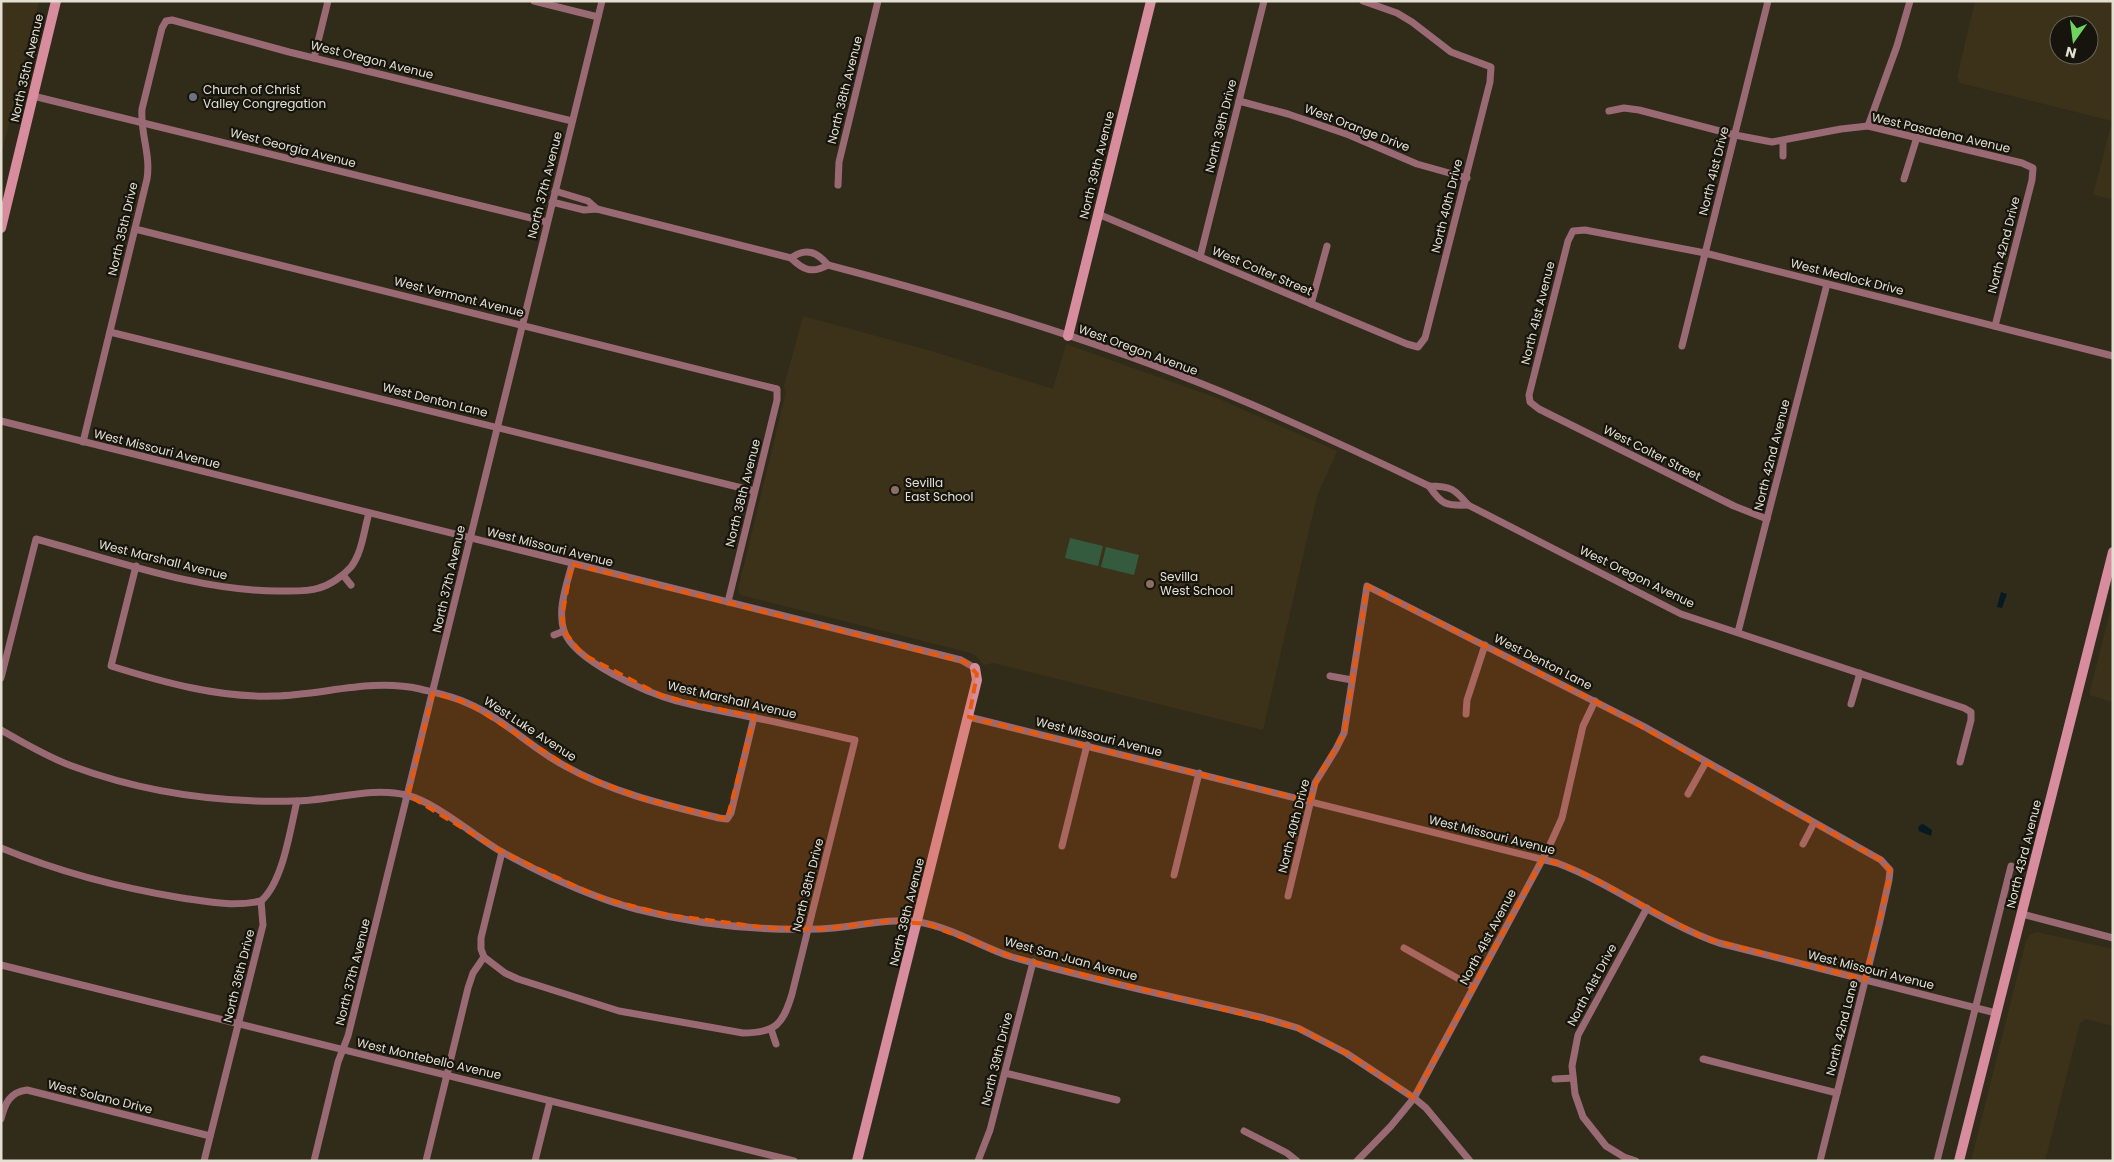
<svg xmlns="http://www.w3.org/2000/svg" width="2114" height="1162" font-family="Poppins,sans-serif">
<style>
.built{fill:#3b3219;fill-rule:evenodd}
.green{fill:#355b3f}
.water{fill:#061a22}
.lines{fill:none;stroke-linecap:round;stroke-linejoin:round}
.street{stroke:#996a74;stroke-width:7}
.secondary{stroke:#d78d9e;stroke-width:10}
.marked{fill:#e8590c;fill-opacity:0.2;stroke:#e8590c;stroke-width:4;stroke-dasharray:10 6;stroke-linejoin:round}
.worship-dot{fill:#6b7280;stroke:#16140c;stroke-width:2}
.education-dot{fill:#8d6e63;stroke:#16140c;stroke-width:2}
.labels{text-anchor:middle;stroke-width:4.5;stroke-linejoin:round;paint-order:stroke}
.street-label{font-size:12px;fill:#e3dfd3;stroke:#16140c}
.poi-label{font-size:12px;fill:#e3dfd3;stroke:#16140c;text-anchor:start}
</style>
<rect width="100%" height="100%" fill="#312b19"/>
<g class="built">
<path d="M1,1H39L1,156Z"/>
<path d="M1975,1H2113V199L2093,195L2112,121L1960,83L1957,77ZM2059,25H2089V55H2059Z"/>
<path d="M803,316L928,350L1053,389L1066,344L1217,398L1337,451L1317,496L1263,730L993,663L984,665L975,655L967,652L740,595L738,589L786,392L784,386Z"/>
<path d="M2113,600V702L2089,695Z"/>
<path d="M2037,932L2113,949V1026L2086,1019L2080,1023L2045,1161H1971L2026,941L2029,935Z"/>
</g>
<g class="green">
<path d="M1070,538L1103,546L1098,566L1065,558Z"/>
<path d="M1106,547L1139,555L1134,575L1101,567Z"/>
</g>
<g class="water">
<path d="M2001,592L2007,594L2002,608L1997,607Z"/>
<path d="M1923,824L1932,830L1931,836L1919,831L1918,828L1920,825Z"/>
</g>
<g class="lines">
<g class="street">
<path d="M534,1L598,17"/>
<path d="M314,58L328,1"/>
<path d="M33,96L547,222"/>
<path d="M1239,101L1288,114L1349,135L1417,164L1467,178"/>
<path d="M1609,111L1624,108L1639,110L1735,135L1772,142L1841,129L1868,126L2022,163L2033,168L2032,180L1995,326"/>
<path d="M1868,126L1897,46L1910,1"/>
<path d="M1783,156V141"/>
<path d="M1904,179L1917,137"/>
<path d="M838,185L839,162L878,1"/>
<path d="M555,191L588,201L597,209"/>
<path d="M552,202L584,210L597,209L791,258C803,270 812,274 828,265"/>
<path d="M1098,214L1407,344L1418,347L1425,338L1490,82L1491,67L1451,52L1412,22L1397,13L1363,1"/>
<path d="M135,229L777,389V400L728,602"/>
<path d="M1200,257L1264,1"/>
<path d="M791,258C806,247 817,252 828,265C972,303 1116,346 1253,405C1312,431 1371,458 1429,486C1451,486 1455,489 1468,505L1681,614L1964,708L1971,712V720L1960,762"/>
<path d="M1311,304L1327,246"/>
<path d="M110,332L754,491"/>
<path d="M1682,346L1768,1"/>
<path d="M1,421L961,660L975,668"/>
<path d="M83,442L147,179C151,154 140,133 142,109L162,28L166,21L172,20L289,52L572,121"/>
<path d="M1429,486C1442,505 1446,506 1468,505"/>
<path d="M1767,519L1734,506L1539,409L1530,402L1529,395L1568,241L1573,231L1585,230L1705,253L2113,356"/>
<path d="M136,566L111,666C162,682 219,698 274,696C323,695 371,678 420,689C436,693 452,696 467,703C503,718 531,748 565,766C613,793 666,805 719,818L727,819L731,813L754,717"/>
<path d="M343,575L351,585"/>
<path d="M1738,632L1827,284"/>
<path d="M554,635L564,631"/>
<path d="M1330,676L1352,680"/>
<path d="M1,678L36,539C114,560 198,591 278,591C291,591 307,592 319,588C330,585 343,576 351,567C362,553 364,530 369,513"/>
<path d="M1851,704L1860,673"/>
<path d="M1466,714L1467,700L1485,645"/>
<path d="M969,717L1557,863C1613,884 1662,923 1719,943L1996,1013"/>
<path d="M1,730C24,743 47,757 72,766C142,792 219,803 294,801C329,801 372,786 406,795C436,802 474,836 502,852C544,875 590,897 636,909C695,924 760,931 820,929C854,928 886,917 919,922C953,928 981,947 1012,957C1095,981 1180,998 1264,1018L1298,1028L1346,1053L1414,1098L1426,1108L1470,1161"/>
<path d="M1688,794L1706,762"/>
<path d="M1803,844L1814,823"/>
<path d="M1062,846L1087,745"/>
<path d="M1,848C59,872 120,888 182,898C210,902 233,907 261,901"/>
<path d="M1174,875L1199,773"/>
<path d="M1288,896L1315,783L1336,749L1344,733L1367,586L1643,726L1881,860L1890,870L1889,880L1879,925L1820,1161"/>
<path d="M2022,914L2113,938"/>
<path d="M1404,948L1473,987"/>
<path d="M484,957L505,973L518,979L619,1011L743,1033C776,1033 783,1024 792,994L855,740C820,732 786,724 751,717C727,712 701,708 677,701C647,693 574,661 564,631C557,609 567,584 572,564"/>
<path d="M1,965L794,1161"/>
<path d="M771,1029L776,1044"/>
<path d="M1703,1059L1837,1093"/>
<path d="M1005,1073L1117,1100"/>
<path d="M1555,1079L1573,1078"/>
<path d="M1,1119C5,1103 10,1092 27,1090L210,1136"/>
<path d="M1244,1131L1287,1153L1297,1161"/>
<path d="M204,1161L263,925L261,901C283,882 290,830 297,801"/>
<path d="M314,1161L338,1062L348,1036L602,1"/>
<path d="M426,1161L468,988L473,973L484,957L481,949V938L502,852"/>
<path d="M535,1161L550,1101"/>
<path d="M978,1161L990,1130L1033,962"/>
<path d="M1357,1161L1391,1126L1414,1098L1548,849L1562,818L1583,726L1595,701"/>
<path d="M1636,1161L1624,1157L1606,1146L1583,1117L1575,1094L1572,1066L1578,1035L1647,908"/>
<path d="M1937,1161L2011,866"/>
</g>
<g class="secondary">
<path d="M1,228L56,1"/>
<path d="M1068,336L1151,1"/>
<path d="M857,1161L977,680L975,668"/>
<path d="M1959,1161L2113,552"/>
</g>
</g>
<path class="marked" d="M572,564L966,662L977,674L969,717L1310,801L1318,777L1344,733L1367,586L1595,701L1881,860L1890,870L1889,880L1865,980L1704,938L1579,871L1543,859L1414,1098L1346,1053L1298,1028L1009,956L927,924L889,921L824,929L769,928L667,915L601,898L502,852L408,795L433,693L468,703L583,776L645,799L727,819L754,717L662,696L582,654L564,631L562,617Z"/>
<circle class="worship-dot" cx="193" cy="97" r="5"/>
<g class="education-dot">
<circle cx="895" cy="490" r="5"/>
<circle cx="1150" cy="584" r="5"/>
</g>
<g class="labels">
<g class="street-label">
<text transform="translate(372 60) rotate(14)" y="4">West Oregon Avenue</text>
<text transform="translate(27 68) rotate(-77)" y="4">North 35th Avenue</text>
<text transform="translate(845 90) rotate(-76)" y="4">North 38th Avenue</text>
<text transform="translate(1221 126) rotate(-76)" y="4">North 39th Drive</text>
<text transform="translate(1357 128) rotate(21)" y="4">West Orange Drive</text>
<text transform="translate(1941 133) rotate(13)" y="4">West Pasadena Avenue</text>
<text transform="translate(293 148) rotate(14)" y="4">West Georgia Avenue</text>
<text transform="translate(1097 165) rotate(-76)" y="4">North 39th Avenue</text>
<text transform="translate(1714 171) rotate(-76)" y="4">North 41st Drive</text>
<text transform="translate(545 185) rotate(-76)" y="4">North 37th Avenue</text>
<text transform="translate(1447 206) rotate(-76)" y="4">North 40th Drive</text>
<text transform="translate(123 229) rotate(-77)" y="4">North 35th Drive</text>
<text transform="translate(2004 245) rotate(-76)" y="4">North 42nd Drive</text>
<text transform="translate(1262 271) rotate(23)" y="4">West Colter Street</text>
<text transform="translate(1847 277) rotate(14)" y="4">West Medlock Drive</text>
<text transform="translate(459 297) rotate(14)" y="4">West Vermont Avenue</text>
<text transform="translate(1538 313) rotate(-76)" y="4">North 41st Avenue</text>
<text transform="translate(1138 350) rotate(20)" y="4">West Oregon Avenue</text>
<text transform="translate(435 400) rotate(14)" y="4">West Denton Lane</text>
<text transform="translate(157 449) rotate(14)" y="4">West Missouri Avenue</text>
<text transform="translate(1652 453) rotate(27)" y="4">West Colter Street</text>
<text transform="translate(1772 455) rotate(-76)" y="4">North 42nd Avenue</text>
<text transform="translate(743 493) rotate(-76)" y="4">North 38th Avenue</text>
<text transform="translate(550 547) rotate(14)" y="4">West Missouri Avenue</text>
<text transform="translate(163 560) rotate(14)" y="4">West Marshall Avenue</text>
<text transform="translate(1637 577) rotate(26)" y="4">West Oregon Avenue</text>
<text transform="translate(449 579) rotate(-77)" y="4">North 37th Avenue</text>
<text transform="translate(1543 662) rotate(27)" y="4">West Denton Lane</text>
<text transform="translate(732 700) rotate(13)" y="4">West Marshall Avenue</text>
<text transform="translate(530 729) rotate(33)" y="4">West Luke Avenue</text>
<text transform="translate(1099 737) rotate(14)" y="4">West Missouri Avenue</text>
<text transform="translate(1294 826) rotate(-76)" y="4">North 40th Drive</text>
<text transform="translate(1492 835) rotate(14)" y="4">West Missouri Avenue</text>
<text transform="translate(2024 854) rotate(-76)" y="4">North 43rd Avenue</text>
<text transform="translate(808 885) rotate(-76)" y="4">North 38th Drive</text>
<text transform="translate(907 912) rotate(-76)" y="4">North 39th Avenue</text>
<text transform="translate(1488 937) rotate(-62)" y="4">North 41st Avenue</text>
<text transform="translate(1071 959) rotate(15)" y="4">West San Juan Avenue</text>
<text transform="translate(1871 970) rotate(14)" y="4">West Missouri Avenue</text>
<text transform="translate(353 972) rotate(-76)" y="4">North 37th Avenue</text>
<text transform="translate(239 976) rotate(-76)" y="4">North 36th Drive</text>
<text transform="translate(1592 985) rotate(-62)" y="4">North 41st Drive</text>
<text transform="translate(1842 1028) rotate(-76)" y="4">North 42nd Lane</text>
<text transform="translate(429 1059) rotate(13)" y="4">West Montebello Avenue</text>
<text transform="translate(997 1059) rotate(-76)" y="4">North 39th Drive</text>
<text transform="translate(100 1097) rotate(14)" y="4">West Solano Drive</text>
</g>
<g class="poi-label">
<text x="203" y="94">Church of Christ<tspan x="203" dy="14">Valley Congregation</tspan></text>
<text x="905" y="487">Sevilla<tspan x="905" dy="14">East School</tspan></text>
<text x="1160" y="581">Sevilla<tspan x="1160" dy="14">West School</tspan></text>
</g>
</g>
<rect width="2114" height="1162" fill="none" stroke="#e3dfd3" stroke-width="5"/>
<g transform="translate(2074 40) rotate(194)"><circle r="24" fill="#16140c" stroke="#68655c"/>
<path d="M0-4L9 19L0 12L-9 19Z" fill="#6fd360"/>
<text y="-8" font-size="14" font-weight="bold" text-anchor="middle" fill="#e3dfd3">N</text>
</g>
</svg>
